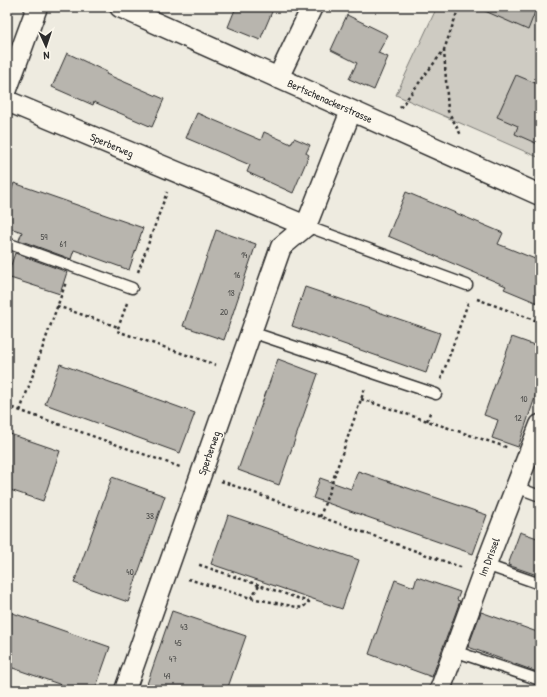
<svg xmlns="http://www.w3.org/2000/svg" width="547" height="697" font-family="'Patrick Hand',sans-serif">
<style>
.green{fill:#cecbc2;stroke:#7c7b76}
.building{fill:#b8b5ae;stroke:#2b2b2b}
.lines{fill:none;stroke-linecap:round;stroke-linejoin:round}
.service-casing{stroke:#2b2b2b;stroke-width:13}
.minor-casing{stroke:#2b2b2b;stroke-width:23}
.path{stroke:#2b2b2b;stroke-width:2.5;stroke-dasharray:3 3;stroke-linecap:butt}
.service{stroke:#fbf7ec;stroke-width:10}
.minor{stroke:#fbf7ec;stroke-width:20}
.labels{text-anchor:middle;stroke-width:3;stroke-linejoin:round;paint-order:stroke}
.number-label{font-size:9px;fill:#4e4e4c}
.street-label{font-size:11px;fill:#2b2b2b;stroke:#fbf7ec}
</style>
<rect width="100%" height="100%" fill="#eeebe0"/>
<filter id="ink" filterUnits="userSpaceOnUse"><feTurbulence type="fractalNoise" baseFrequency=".025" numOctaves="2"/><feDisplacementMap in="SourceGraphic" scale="8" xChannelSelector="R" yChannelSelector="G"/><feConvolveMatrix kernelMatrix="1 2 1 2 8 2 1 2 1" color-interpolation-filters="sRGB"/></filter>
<g filter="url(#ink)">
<path class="green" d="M437,7H540V158L396,95Z"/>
<g class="building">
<path d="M236,7H274L260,40L228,27Z"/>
<path d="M476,7H537L528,30Z"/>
<path d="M347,15L388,35L378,53L388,57L374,90L349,79L357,63L331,50Z"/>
<path d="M67,53L107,72L106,74L164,99L152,127L94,102L93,105L52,87Z"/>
<path d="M516,75L540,85V145L515,134L518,126L497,117Z"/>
<path d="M197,113L261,140L264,132L291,144L294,138L310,145L306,153L309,155L293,193L247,172L250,165L186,138Z"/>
<path d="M14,183L143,228L129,270L74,250L71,259L19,240L22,232L7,227V202Z"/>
<path d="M406,192L503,233L498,244L540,261V304L504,289L506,286L388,236Z"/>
<path d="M216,230L256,244L224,340L183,326Z"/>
<path d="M15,253L67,272L60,294L7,277Z"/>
<path d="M305,287L440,333L426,373L292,326Z"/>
<path d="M512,337L540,347V383L518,447L492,438L498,420L484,415Z"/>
<path d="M278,359L318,374L279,485L238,470Z"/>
<path d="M60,364L195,413L180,453L45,404Z"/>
<path d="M7,433L60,451L43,501L7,489Z"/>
<path d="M358,471L487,515L473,554L313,498L320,478L351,489Z"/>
<path d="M112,477L165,496L128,602L74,583Z"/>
<path d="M228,515L359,560L342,609L211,564Z"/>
<path d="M520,532L540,539V576L508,565Z"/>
<path d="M417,577L460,592L457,600L460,601L432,677L369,654L395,580L414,587Z"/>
<path d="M7,611L110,647L95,690H76L7,666Z"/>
<path d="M172,611L246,636L227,690H145Z"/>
<path d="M481,612L540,633V673L468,647Z"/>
</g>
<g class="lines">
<g class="service-casing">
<g id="service">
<path d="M306,226L467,285"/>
<path d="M7,243L132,288"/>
<path d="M251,332L436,394"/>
<path d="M516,487L540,496"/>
<path d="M486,565L540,584"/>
<path d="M454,651L540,680"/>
</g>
</g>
<g class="minor-casing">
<g id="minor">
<path d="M120,7L540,195"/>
<path d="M278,78L312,7"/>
<path d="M7,89L37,7"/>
<path d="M7,101L306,226L351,111"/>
<path d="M125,690L281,247L306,226"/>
<path d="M440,690L482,575L540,425"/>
</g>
</g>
<g class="path">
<path d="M444,50L448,111L461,135"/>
<path d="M400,108L444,50L459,7"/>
<path d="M138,272L167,192"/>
<path d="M477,299L540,322"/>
<path d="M127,303L117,331L216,365"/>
<path d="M57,306L118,327"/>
<path d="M441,379L469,300"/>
<path d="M361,399L509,448"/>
<path d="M7,406L180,467"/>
<path d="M20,411L66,282"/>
<path d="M427,421L431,410"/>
<path d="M221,481L463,568"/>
<path d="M7,494H9L7,500"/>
<path d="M320,517L365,388"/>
<path d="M188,579L251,598L302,608L309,602L197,564"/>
<path d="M251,598L259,585"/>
</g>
<use href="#service" class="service"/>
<use href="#minor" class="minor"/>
</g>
</g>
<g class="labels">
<g class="number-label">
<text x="44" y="240">59</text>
<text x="63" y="247">61</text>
<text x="244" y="258">14</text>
<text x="237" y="278">16</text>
<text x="231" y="296">18</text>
<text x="224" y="315">20</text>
<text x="524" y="402">10</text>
<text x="518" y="421">12</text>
<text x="150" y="519">38</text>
<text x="130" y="575">40</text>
<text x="184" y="630">43</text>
<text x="178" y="646">45</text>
<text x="173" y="662">47</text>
<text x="167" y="679">49</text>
</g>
<g class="street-label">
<text transform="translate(330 101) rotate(24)" y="4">Bertschenackerstrasse</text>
<text transform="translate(112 145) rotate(23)" y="4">Sperberweg</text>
<text transform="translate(209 453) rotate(-71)" y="4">Sperberweg</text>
<text transform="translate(489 557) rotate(-69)" y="4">Im Drissel</text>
</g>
</g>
<rect width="547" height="697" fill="none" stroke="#fbf7ec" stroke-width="24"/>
<rect x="12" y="12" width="523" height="673" fill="none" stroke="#2b2b2b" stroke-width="1.5" filter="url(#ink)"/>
<g transform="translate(46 46) rotate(177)" stroke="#fbf7ec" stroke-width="3" paint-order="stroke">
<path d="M0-3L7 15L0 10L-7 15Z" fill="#2b2b2b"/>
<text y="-6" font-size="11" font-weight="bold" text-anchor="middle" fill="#2b2b2b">N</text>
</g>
</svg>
